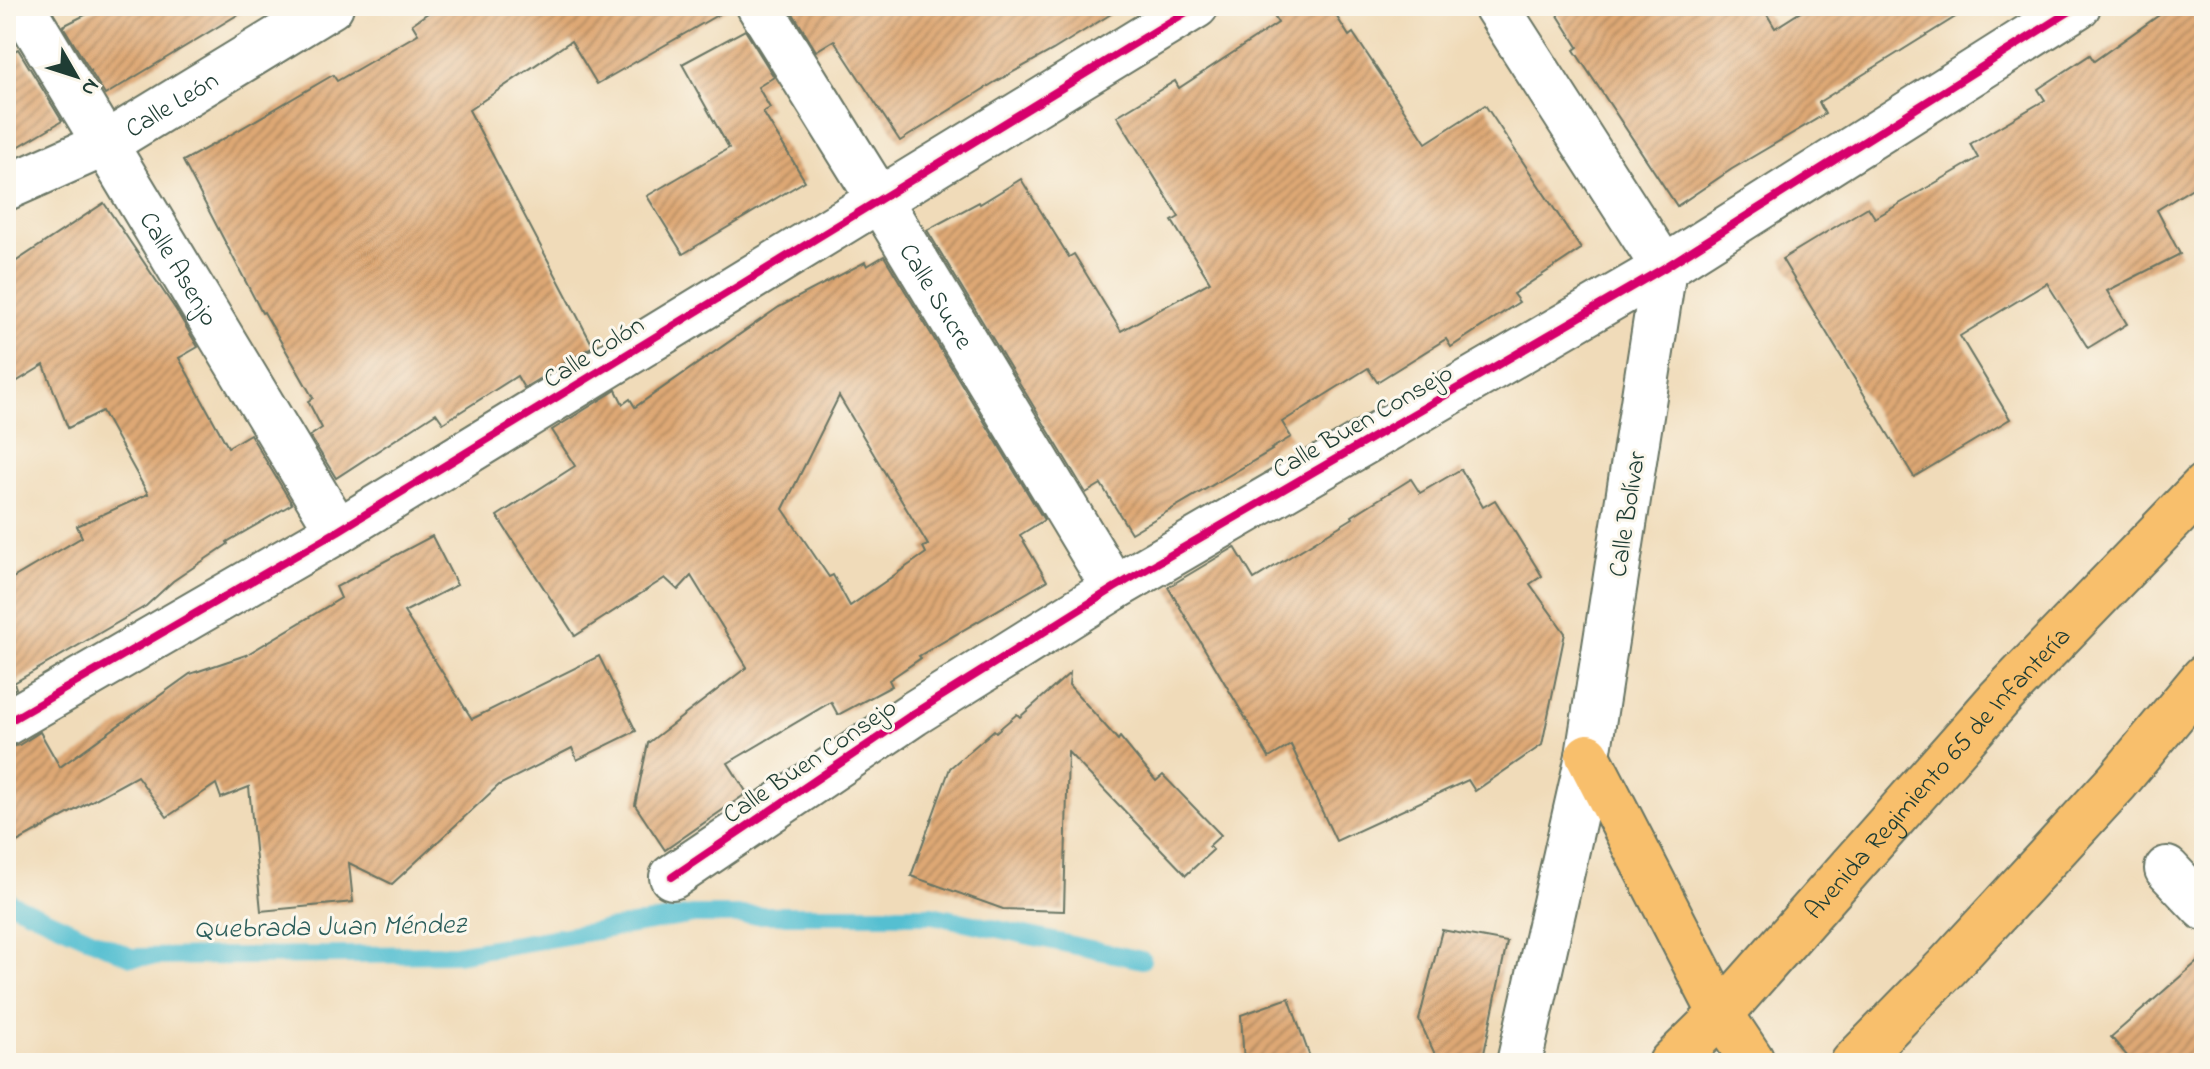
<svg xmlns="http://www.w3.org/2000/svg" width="2210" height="1069" font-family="'Indie Flower',sans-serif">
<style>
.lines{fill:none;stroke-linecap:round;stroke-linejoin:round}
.stream{stroke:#55bfd1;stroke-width:18}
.building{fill:url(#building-hatch);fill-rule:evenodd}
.street-casing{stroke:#687463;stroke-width:48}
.highway-casing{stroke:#687463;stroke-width:48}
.street{stroke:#fff;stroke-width:44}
.highway{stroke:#f8bf6c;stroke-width:44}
.cycleway-casing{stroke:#fbf7ec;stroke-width:13}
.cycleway{stroke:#d6006c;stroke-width:8}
.labels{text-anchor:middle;stroke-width:6;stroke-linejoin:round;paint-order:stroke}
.street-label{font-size:26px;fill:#1f3d34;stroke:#fbf7ec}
.water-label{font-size:28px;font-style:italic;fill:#2c5e5b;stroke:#fbf7ec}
</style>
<defs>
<pattern id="building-hatch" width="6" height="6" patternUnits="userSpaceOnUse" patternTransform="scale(2)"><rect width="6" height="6" fill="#dea875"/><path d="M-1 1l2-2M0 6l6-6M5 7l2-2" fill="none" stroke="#b38a61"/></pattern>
</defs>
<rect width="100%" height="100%" fill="#fbf7ec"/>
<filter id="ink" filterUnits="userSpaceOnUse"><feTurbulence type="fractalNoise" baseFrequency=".0125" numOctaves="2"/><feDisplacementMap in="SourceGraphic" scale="16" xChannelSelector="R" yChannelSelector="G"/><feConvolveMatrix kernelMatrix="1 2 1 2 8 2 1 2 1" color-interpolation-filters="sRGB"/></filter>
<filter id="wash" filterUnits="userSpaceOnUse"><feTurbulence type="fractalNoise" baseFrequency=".006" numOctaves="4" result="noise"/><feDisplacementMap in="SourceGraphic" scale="32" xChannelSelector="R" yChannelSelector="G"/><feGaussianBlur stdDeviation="1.8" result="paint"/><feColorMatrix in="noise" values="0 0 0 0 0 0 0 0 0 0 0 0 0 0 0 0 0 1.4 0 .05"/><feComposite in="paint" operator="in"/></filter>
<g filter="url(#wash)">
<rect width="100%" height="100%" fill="#f0dbb9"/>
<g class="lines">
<path class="stream" d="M6,897L11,903L131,957L456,954L693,915H932L1142,960"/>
</g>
<g id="blocks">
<g class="building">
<path d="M103,6H252L105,95L63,26Z"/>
<path d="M438,6H733L597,84L571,41L469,110L593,346L524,388L517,376L443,423L436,413L336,478L310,436L322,428L308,401L313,398L264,312L262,313L183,161L225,138L333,75L337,81L418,34L412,24Z"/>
<path d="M1124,6L1053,50L995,82L900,141L834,40L816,51L789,7Z"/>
<path d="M1268,6H1330L1349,36L1353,33L1426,143L1485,105L1581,249L1513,294L1519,302L1451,347L1446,339L1377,382L1368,368L1282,422L1291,437L1271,449L1272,450L1131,533L1101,484L1086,493L927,230L979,202L980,204L1021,179L1069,257L1074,254L1121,331L1210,282L1172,221L1179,217L1117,116L1175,81L1179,88L1278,23Z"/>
<path d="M1552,6H1762L1775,28L1810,6H1973L1819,102L1825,114L1732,169L1677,206L1574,50L1578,47Z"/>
<path d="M2172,6H2204V181L2157,210L2180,254L2107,291L2127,324L2088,348L2047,283L1960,336L2010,419L1914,477L1782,259L1868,207L1875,218L1978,158L1970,144L2045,100L2038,89L2090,55L2094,61Z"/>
<path d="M745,30L774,77L758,87L770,108L763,112L805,181L683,254L647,196L729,148L682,64Z"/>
<path d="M18,49L62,121L6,154V55Z"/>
<path d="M104,203L176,310L198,347L179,358L228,447L250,434L292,504L227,542L228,544L173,581L146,606L14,683L16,688L6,694V582L82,537L77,526L148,494L102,411L68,428L44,365L6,388V268Z"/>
<path d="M884,256L1044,520L1020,535L1047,581L919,656L921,658L889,680L892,686L838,715L831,702L728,763L747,793L665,850L635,805L648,743L747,667L691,576L678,590L665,578L575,636L497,516L575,466L552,430L616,390L623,404L630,399L635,407L779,307L865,262L867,266ZM839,396L928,545L923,547L926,553L850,606L833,575L829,577L783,509Z"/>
<path d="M1461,469L1483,507L1495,500L1542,576L1530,584L1565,633L1542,745L1475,791L1468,780L1336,841L1291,745L1269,758L1168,587L1235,547L1254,579L1353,518L1352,516L1411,479L1420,493Z"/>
<path d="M432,536L457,585L404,612L472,719L599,656L636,731L577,760L572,748L499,785L392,884L349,863L353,902L261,911L249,787L221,798L216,784L167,817L137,776L6,848V748L19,745L40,732L60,767L190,674L246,655L341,598L336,587Z"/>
<path d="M1070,673L1069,685L1118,740L1120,737L1156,781L1163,775L1221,835L1209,846L1213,850L1186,875L1068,752L1064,911L1003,909L911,876L950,768L994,730L996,732L1017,714L1020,717Z"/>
<path d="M1442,930L1507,942L1482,1063H1439L1419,1020Z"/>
<path d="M2204,956V1046L2185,1063H2133L2111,1037Z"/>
<path d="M1289,998L1312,1063H1244L1241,1015Z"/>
</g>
</g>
</g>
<g filter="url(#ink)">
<use href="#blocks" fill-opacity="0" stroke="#687463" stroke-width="2"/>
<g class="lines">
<g class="street-casing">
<g id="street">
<path id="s1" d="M22,6L338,531"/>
<path id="s2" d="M759,6L879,199L1114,588"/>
<path d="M1496,6L1664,268L1588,756L1519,1063"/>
<path id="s3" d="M6,188L105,144L331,6"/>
<path d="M6,723L338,531L1196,6"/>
<path d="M2167,869L2204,908"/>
<path d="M672,877L913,714L1114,588L1664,268L2078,6"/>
</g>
</g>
<g class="highway-casing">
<g id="highway">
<path d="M1588,756L1721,1014L1751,1059V1063"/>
<path id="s4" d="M1671,1063L1721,1014L1999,699L2204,486"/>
<path d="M1853,1063L1946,968L2117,782L2204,677"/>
</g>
</g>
<use href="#street" class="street"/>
<use href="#highway" class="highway"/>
<g class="cycleway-casing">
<g id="cycleway">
<path d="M6,723L338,531L1196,6"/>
<path d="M672,877L913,714L1114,588L1664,268L2078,6"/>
</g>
</g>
<use href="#cycleway" class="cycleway"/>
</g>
</g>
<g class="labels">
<g class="street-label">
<text dy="9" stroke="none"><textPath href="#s3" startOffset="186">Calle León</textPath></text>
<text dy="9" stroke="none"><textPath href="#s1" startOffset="306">Calle Asenjo</textPath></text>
<text dy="9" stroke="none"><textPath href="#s2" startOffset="340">Calle Sucre</textPath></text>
<text transform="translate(593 351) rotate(-32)" y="9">Calle Colón</text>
<text transform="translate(1362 420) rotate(-30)" y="9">Calle Buen Consejo</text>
<text transform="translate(1626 514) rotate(-81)" y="9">Calle Bolívar</text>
<text transform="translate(809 760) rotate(-34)" y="9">Calle Buen Consejo</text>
<text dy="9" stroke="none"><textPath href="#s4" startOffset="394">Avenida Regimiento 65 de Infantería</textPath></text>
</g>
<g class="water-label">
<text transform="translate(330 925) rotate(-1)" y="10">Quebrada Juan Méndez</text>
</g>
</g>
<rect width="2210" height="1069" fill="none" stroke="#fbf7ec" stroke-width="32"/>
<g transform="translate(76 76) rotate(129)" stroke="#fbf7ec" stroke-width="6" paint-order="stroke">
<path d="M0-6L14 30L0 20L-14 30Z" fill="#1f3d34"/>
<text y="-12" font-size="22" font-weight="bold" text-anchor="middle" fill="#1f3d34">N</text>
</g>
</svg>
